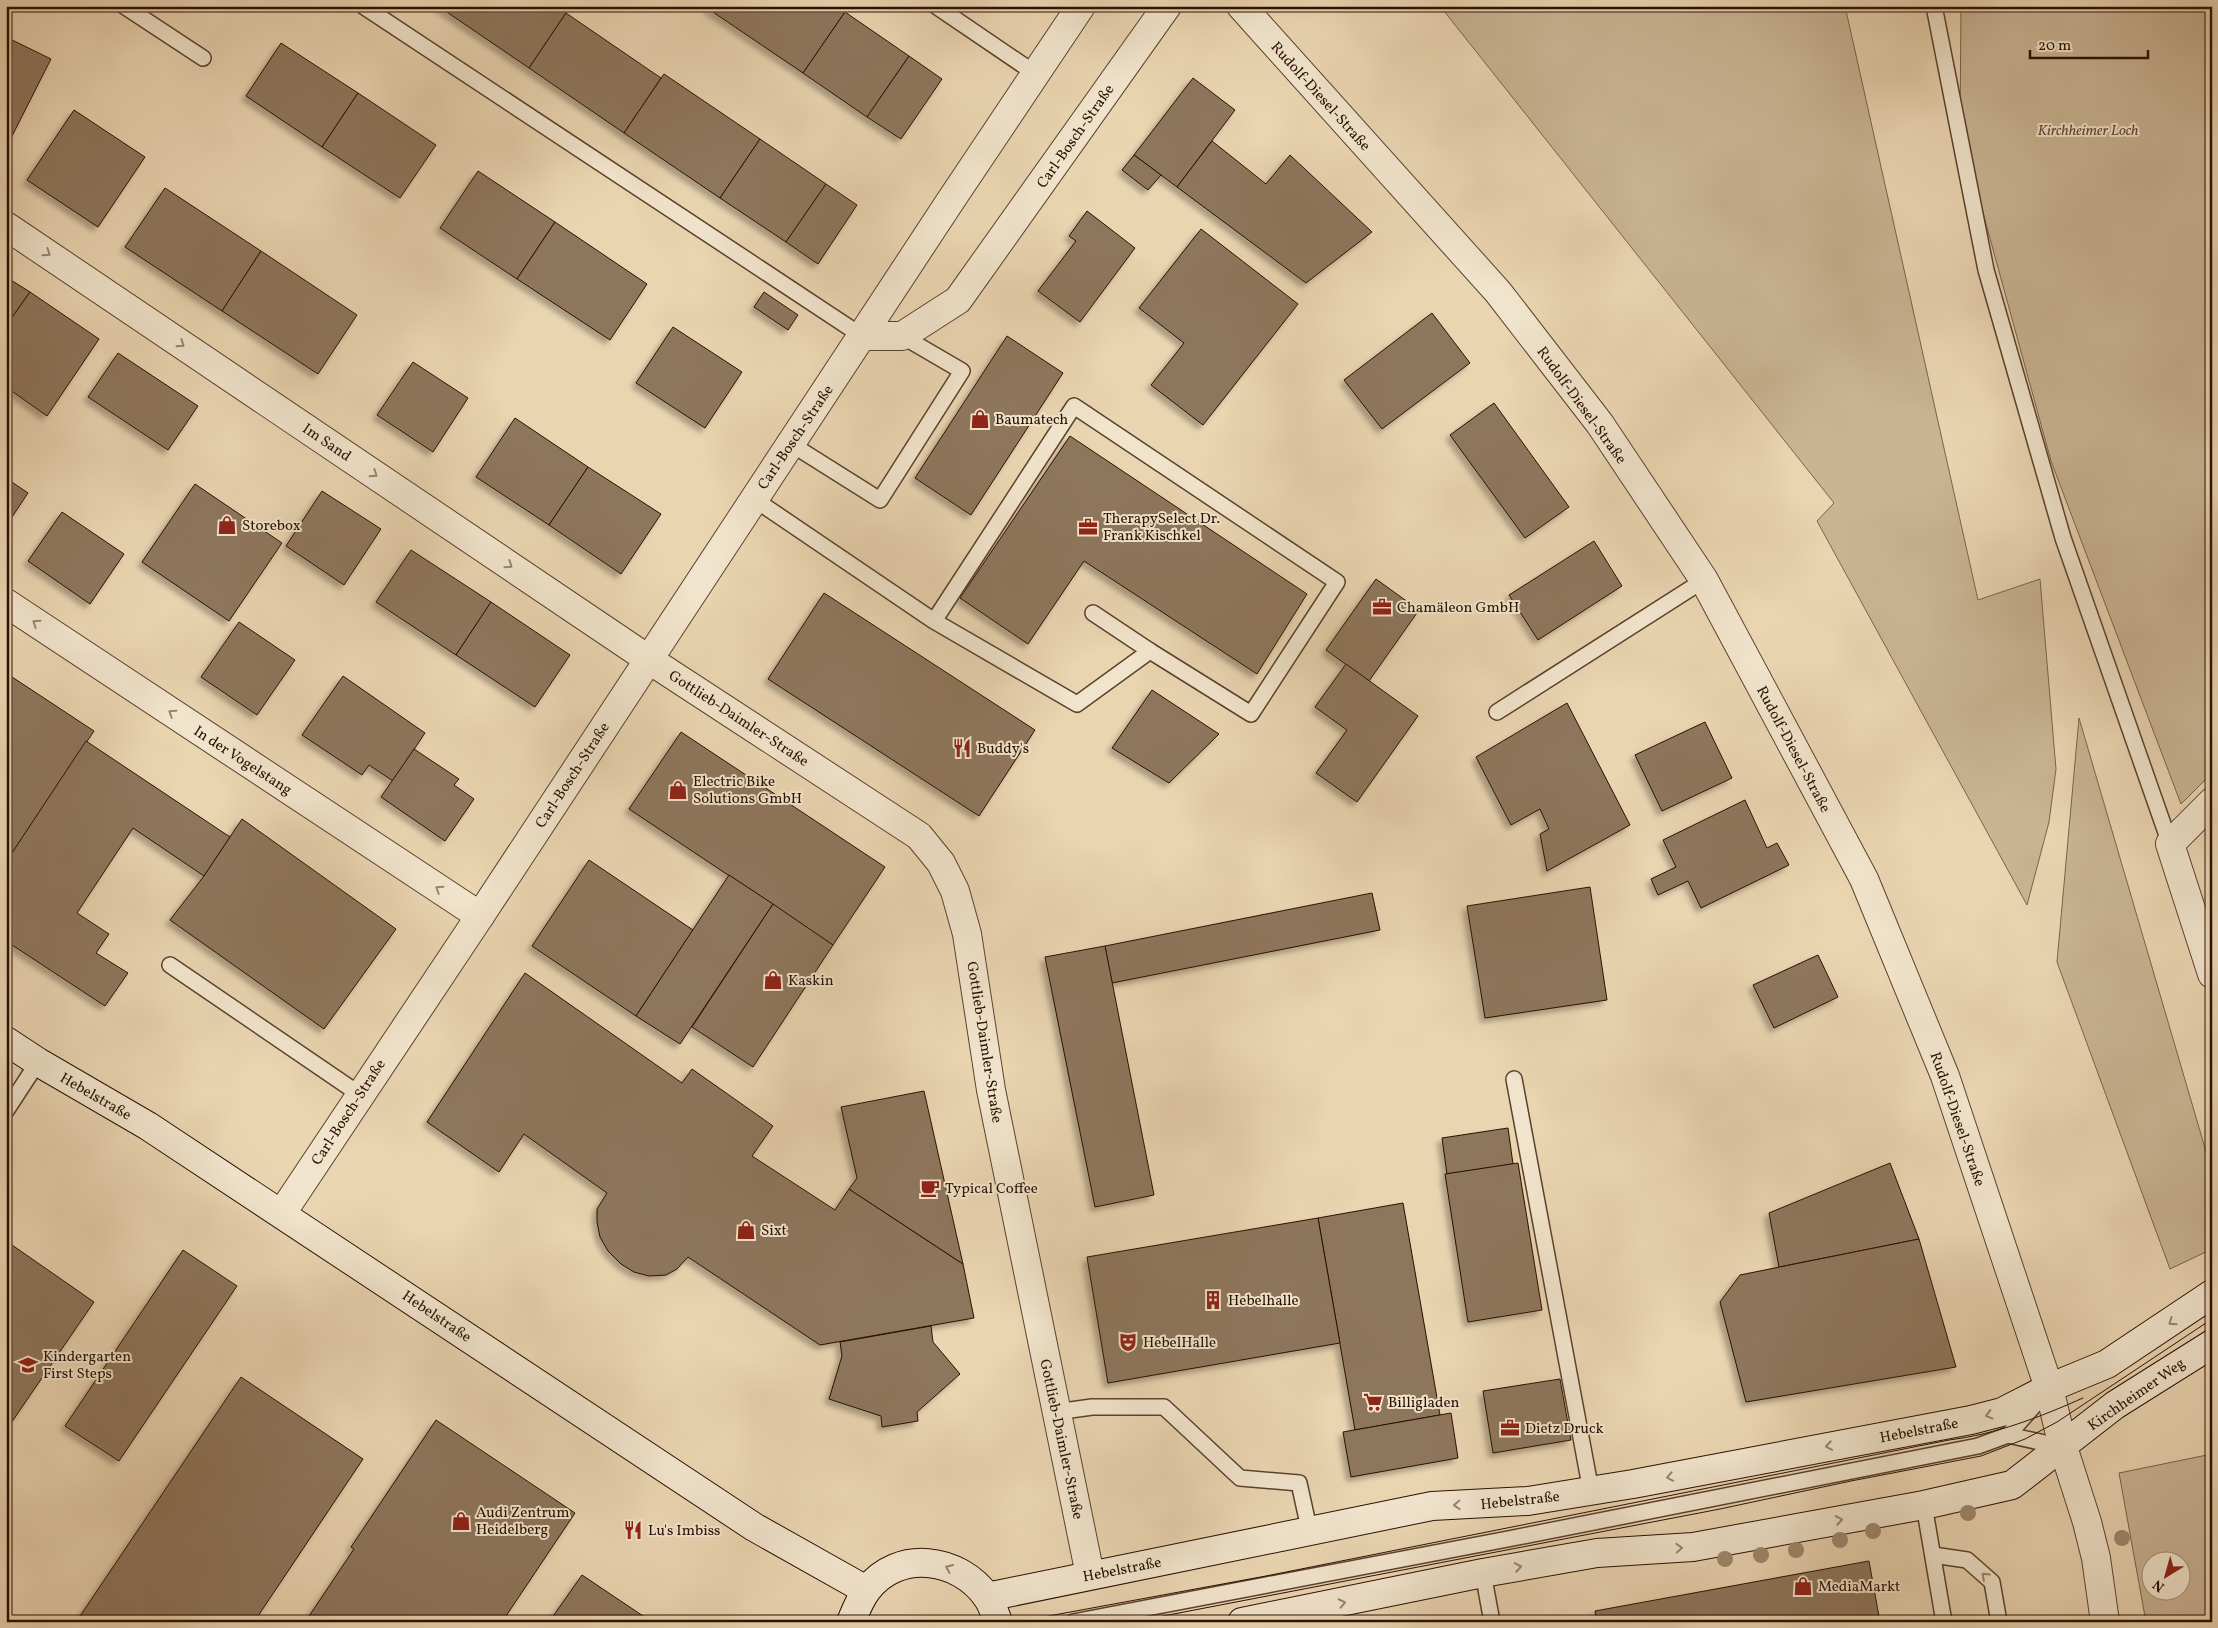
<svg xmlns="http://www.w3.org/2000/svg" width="2218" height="1628" font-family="Vollkorn,serif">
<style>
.green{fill:#c9b493;stroke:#7a624a;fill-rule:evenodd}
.building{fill:#8e765d;stroke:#2a1002;filter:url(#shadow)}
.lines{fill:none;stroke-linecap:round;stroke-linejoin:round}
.lane-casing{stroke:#5a412e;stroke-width:18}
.street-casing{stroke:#5a412e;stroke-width:30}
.secondary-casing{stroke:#2a1002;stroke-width:30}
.lane{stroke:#f1e4cc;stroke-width:15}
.street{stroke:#f1e4cc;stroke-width:28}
.secondary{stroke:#f1e4cc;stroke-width:28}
.tram{stroke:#2a1002;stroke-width:1}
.tree{fill:#9f886d}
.oneway{stroke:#978571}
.labels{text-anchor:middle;stroke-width:4;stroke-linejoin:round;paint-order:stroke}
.street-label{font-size:15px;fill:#2a1002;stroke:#f1e4cc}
.park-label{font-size:15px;font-style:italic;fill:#624935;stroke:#f1e4cc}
.poi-label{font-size:15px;fill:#2a1002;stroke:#f1e4cc;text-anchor:start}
</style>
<defs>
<filter id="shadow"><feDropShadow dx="-4.5" dy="4.5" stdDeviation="2.5" flood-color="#0004"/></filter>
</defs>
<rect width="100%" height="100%" fill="#ead5b1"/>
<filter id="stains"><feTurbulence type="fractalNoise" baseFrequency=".004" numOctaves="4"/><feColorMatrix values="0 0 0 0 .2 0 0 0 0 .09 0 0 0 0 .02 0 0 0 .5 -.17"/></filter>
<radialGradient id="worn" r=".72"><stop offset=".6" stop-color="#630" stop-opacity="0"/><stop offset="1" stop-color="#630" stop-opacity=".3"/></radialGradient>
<g class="green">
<path d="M1440,6H1845L1978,600L2040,579L2056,769L2049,822L2027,905L1817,521L1834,503Z"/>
<path d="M1961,6H2212V773L2181,804L2051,461L1960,129Z"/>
<path d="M2079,718L2212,1172V1249L2170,1269L2057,962Z"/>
<path d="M2212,1454V1622H2146L2119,1473ZM2180,1560V1590H2150V1560Z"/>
</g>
<g class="building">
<path d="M438,6H556L566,13L529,68Z"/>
<path d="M709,6H836L845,12L803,73L707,8Z"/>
<path d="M845,12L909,56L867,117L803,73Z"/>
<path d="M566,13L661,78L624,133L529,68Z"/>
<path d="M6,37L51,59L6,148Z"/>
<path d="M281,43L358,93L322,147L246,96Z"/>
<path d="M909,56L942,79L901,139L867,117Z"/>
<path d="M664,74L760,139L720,198L624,133Z"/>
<path d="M1193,78L1235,110L1177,187L1134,155Z"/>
<path d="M358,93L436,145L400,198L322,147Z"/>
<path d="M74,110L145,157L98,227L27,180Z"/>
<path d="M760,139L826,184L786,242L720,198Z"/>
<path d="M1212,141L1266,184L1290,155L1372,232L1306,283L1177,187Z"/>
<path d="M1134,155L1161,175L1148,190L1122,170Z"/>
<path d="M478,171L555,222L517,279L440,228Z"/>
<path d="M826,184L857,205L818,264L786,242Z"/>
<path d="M165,188L261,251L222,311L125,247Z"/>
<path d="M1087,211L1135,248L1080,322L1038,291L1076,241L1069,236Z"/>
<path d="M555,222L647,284L610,340L517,279Z"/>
<path d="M1201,229L1298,304L1203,425L1151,385L1184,343L1139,308Z"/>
<path d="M261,251L357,315L318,374L222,311Z"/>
<path d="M6,277L30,292L6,326Z"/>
<path d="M30,292L99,339L47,416L6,387V360L8,357L6,356V326Z"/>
<path d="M764,292L798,315L788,330L754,307Z"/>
<path d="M1432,313L1470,363L1382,429L1344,380Z"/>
<path d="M673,327L742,372L705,428L636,383Z"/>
<path d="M1007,336L1063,373L971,515L915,478Z"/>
<path d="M118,353L198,406L168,450L88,397Z"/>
<path d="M413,362L468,398L433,452L377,415Z"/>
<path d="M1494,403L1569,507L1525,538L1450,435Z"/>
<path d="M515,418L588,467L549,525L476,477Z"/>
<path d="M1070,436L1307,594L1257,674L1084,561L1028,644L960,598Z"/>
<path d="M588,467L661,514L621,574L549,525Z"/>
<path d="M6,478L28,493L6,526Z"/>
<path d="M195,484L282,543L229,621L142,562Z"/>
<path d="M322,491L381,529L344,585L286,546Z"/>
<path d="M62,512L124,554L90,604L28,561Z"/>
<path d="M1594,541L1622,586L1538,640L1509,595Z"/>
<path d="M411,550L491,602L456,655L376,602Z"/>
<path d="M1376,579L1419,610L1369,681L1326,650Z"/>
<path d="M824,593L1035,730L979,816L768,679Z"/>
<path d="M491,602L570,655L535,707L456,655Z"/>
<path d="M239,622L295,660L257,715L201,677Z"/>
<path d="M1346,664L1418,716L1357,802L1316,773L1347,730L1315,707Z"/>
<path d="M6,673L94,731L6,862Z"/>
<path d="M343,676L425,733L393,781L369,765L362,775L302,735Z"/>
<path d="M1152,690L1219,734L1169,783L1112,748Z"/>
<path d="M1567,703L1630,825L1547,871L1540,834L1549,829L1540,809L1511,825L1476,757Z"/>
<path d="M1705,722L1732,778L1662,811L1635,755Z"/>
<path d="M681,732L885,867L833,945L629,809Z"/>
<path d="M86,741L230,837L204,876L133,828L77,913L109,934L96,953L128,973L105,1006L6,941V862Z"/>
<path d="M414,749L459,779L454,785L474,799L445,841L381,797Z"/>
<path d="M1745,800L1767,848L1777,843L1789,865L1701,908L1688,881L1658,895L1651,879L1676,867L1663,840Z"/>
<path d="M242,819L396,929L324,1029L170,920L204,876Z"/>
<path d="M589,860L693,930L636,1016L532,946Z"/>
<path d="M729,875L773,904L680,1044L636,1016Z"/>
<path d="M1590,887L1607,1000L1485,1018L1467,906Z"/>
<path d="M1372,893L1380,930L1112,983L1105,946Z"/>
<path d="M773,904L833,945L753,1067L692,1027Z"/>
<path d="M1105,946L1154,1195L1095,1207L1045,957Z"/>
<path d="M1818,955L1838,997L1774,1028L1753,985Z"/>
<path d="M525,973L682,1083L692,1069L773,1126L752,1156L835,1210L849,1189L963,1264L974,1318L820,1345L688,1257L677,1269L666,1275L649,1276L634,1272L621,1264L608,1251L600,1237L597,1222V1209L607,1193L524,1134L499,1172L427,1122Z"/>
<path d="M924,1091L963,1264L849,1189L857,1178L841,1107Z"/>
<path d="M1508,1128L1513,1164L1447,1174L1442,1138Z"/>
<path d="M1518,1163L1542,1310L1468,1322L1445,1174Z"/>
<path d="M1890,1163L1919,1239L1779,1267L1769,1213Z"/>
<path d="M1403,1203L1440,1415L1355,1430L1318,1218Z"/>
<path d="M1318,1218L1340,1343L1108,1383L1087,1257Z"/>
<path d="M1919,1239L1956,1367L1746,1402L1720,1302L1740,1275Z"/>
<path d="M12,1245L94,1302L7,1429L6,1253Z"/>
<path d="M183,1250L237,1286L119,1461L65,1426Z"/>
<path d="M931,1326L933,1342L960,1374L917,1412L918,1421L882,1427L881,1416L829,1399L842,1356L840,1342Z"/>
<path d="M241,1377L363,1459L254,1622H76Z"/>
<path d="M1560,1379L1571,1440L1493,1453L1483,1391Z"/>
<path d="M1451,1413L1458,1458L1351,1477L1343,1432Z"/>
<path d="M436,1420L575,1513L502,1622H305L354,1549L351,1547Z"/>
<path d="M1869,1561L1880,1622H1577L1596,1617L1595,1611Z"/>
<path d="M582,1575L652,1622H549Z"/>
</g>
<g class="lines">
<g class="lane-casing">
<g id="lane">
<path d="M124,6L203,58"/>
<path d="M363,6L862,336"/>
<path d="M936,6L1036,74"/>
<path d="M1934,6L1986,270L2063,538L2170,844"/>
<path d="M791,444L880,500L962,371L902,336"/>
<path d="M754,499L934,621L1077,704L1150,651L1251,714L1337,582L1074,406L934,621"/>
<path d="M1093,613L1150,651"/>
<path d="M1497,712L1704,580"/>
<path d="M170,965L359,1094"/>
<path d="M1514,1079L1591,1491"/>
<path d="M6,1111L38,1062"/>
<path d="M1056,1412L1092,1407H1164L1240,1478L1299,1483L1310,1533"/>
<path d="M2008,1435L2063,1447"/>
<path d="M1924,1505L1944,1622"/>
<path d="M1933,1555L1967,1560L1992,1582L1999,1622"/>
<path d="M1483,1573L1492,1622"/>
<path d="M1073,1622L1513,1538L1978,1446L2008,1435L2040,1399"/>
</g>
</g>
<g class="street-casing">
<g id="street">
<path d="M1241,6L1498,292L1600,424L1704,580L1864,879L1945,1076L2049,1388L2063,1447L2087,1522L2096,1558L2105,1622"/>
<path d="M6,226L648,659L919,836L941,863L955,891L967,934L991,1090L1090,1575"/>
<path d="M862,336H902L958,300L1167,6"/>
<path d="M6,603L480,916"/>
<path d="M2212,802L2170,844L2212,974"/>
<path d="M282,1213L480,916L951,200L1081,6"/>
</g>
</g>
<g class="secondary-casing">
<g id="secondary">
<path d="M6,1041L38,1062L148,1126L754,1527L866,1590"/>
<path d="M987,1597L1432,1506L1528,1501L1633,1484L1971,1420L2002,1412L2049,1388L2107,1364L2212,1294"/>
<path d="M851,1622C855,1612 860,1599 867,1590C898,1549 959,1557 987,1597C992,1604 995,1614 998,1622"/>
<path d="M1242,1622L1483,1573L1597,1553L1693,1547L1924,1505L2012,1485L2115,1405L2212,1344"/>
</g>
</g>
<use href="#lane" class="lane"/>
<use href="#street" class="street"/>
<use href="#secondary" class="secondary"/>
<g class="tram">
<path d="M1016,1622L1266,1576L1949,1440C1997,1434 2040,1417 2083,1398"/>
<path d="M1132,1622L1720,1509L1851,1481L1981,1456L2025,1439L2057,1422L2212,1319"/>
</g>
</g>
<g class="tree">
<circle cx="1968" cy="1513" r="8"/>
<circle cx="1873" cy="1531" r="8"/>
<circle cx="2122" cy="1538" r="8"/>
<circle cx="1840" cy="1540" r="8"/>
<circle cx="1796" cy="1550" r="8"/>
<circle cx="1761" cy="1555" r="8"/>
<circle cx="1725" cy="1559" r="8"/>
</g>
<defs><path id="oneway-chevron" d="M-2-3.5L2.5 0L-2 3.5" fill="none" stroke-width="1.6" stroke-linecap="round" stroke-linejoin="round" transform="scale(1.25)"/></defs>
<g class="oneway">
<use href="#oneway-chevron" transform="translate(47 253) rotate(34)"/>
<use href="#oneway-chevron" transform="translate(181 344) rotate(34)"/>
<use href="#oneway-chevron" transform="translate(374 474) rotate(34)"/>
<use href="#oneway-chevron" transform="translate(509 565) rotate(34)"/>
<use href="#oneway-chevron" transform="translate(36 623) rotate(-147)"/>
<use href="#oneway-chevron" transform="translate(172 713) rotate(-147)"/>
<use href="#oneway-chevron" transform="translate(439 889) rotate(-147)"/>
<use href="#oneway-chevron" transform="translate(2172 1322) rotate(145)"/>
<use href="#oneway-chevron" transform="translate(1989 1415) rotate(165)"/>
<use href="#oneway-chevron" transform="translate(1829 1446) rotate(170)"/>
<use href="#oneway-chevron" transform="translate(1670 1477) rotate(169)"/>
<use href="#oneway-chevron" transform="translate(1457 1505) rotate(177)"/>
<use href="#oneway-chevron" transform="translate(1839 1520) rotate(-10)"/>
<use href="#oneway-chevron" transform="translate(1679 1548) rotate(-3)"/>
<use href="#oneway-chevron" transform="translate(1518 1567) rotate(-10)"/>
<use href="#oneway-chevron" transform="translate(949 1568) rotate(-156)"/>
<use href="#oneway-chevron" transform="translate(1985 1576) rotate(-137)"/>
<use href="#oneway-chevron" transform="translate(1342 1603) rotate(-12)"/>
</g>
<defs>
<g id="shop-bare" transform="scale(1.5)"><path d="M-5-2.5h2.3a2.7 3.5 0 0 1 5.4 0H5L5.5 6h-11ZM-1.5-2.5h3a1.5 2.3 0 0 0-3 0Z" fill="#8f2418" stroke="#f1e4cc" stroke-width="2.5" paint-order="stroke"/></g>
<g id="office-bare" transform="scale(1.5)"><path d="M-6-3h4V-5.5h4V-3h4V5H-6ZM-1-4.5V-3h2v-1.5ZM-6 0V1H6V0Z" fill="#8f2418" stroke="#f1e4cc" stroke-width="2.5" paint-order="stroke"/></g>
<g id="restaurant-bare" transform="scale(1.5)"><path d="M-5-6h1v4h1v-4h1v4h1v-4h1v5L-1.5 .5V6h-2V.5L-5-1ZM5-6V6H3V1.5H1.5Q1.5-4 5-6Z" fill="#8f2418" stroke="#f1e4cc" stroke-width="2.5" paint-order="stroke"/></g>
<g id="cafe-bare" transform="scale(1.5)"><path d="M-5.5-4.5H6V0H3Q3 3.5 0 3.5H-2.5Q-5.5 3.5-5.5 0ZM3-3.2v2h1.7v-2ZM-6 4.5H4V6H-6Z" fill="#8f2418" stroke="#f1e4cc" stroke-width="2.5" paint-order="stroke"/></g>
<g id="building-bare" transform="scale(1.5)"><path d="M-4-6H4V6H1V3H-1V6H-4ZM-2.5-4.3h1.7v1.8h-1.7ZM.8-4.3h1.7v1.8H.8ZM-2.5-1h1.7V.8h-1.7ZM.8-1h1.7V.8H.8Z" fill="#8f2418" stroke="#f1e4cc" stroke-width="2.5" paint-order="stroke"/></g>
<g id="theatre-bare" transform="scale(1.5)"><path d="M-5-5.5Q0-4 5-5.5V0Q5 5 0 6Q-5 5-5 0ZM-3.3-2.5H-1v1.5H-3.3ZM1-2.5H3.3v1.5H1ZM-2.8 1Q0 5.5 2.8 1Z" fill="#8f2418" stroke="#f1e4cc" stroke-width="2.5" paint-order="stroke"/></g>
<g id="school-bare" transform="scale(1.5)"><path d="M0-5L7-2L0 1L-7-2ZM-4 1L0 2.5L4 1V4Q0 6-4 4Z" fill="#8f2418" stroke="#f1e4cc" stroke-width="2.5" paint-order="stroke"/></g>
<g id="supermarket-bare" transform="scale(1.5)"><path d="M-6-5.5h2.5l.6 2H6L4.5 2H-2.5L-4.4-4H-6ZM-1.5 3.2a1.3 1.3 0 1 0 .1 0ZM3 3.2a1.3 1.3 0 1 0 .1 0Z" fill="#8f2418" stroke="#f1e4cc" stroke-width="2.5" paint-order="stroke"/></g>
</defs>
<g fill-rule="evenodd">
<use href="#shop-bare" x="980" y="419"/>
<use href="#shop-bare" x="227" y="525"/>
<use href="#office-bare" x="1088" y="527"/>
<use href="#office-bare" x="1382" y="607"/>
<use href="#restaurant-bare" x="962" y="748"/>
<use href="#shop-bare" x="678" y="790"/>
<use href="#shop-bare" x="773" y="980"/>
<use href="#cafe-bare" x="930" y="1188"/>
<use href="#shop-bare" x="746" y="1230"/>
<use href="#building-bare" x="1213" y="1300"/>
<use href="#theatre-bare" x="1128" y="1342"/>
<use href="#school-bare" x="28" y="1365"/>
<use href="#supermarket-bare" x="1373" y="1402"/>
<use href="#office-bare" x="1510" y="1428"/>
<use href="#shop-bare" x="461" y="1521"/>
<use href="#restaurant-bare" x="633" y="1530"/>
<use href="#shop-bare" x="1803" y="1586"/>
</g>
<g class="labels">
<g class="street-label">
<text transform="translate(1321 96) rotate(48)" y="5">Rudolf-Diesel-Straße</text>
<text transform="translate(1075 136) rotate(-55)" y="5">Carl-Bosch-Straße</text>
<text transform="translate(1582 405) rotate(54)" y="5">Rudolf-Diesel-Straße</text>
<text transform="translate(795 437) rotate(-56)" y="5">Carl-Bosch-Straße</text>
<text transform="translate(327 442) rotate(34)" y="5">Im Sand</text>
<text transform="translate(739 718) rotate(33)" y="5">Gottlieb-Daimler-Straße</text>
<text transform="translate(1794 749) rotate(62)" y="5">Rudolf-Diesel-Straße</text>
<text transform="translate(243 760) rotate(33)" y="5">In der Vogelstang</text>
<text transform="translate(572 775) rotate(-57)" y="5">Carl-Bosch-Straße</text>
<text transform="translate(985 1042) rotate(81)" y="5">Gottlieb-Daimler-Straße</text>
<text transform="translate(96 1096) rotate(30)" y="5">Hebelstraße</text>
<text transform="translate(348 1112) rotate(-57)" y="5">Carl-Bosch-Straße</text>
<text transform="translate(1958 1119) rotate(71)" y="5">Rudolf-Diesel-Straße</text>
<text transform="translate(437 1316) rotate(34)" y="5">Hebelstraße</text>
<text transform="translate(2136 1394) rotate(-35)" y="5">Kirchheimer Weg</text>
<text transform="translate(1919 1430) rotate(-11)" y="5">Hebelstraße</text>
<text transform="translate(1062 1439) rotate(78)" y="5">Gottlieb-Daimler-Straße</text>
<text transform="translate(1520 1500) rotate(-6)" y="5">Hebelstraße</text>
<text transform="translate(1122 1569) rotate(-11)" y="5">Hebelstraße</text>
</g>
<g class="park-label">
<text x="2088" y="135">Kirchheimer Loch</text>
</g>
<g class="poi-label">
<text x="995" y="424">Baumatech</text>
<text x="1103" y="523">TherapySelect Dr.<tspan x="1103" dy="17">Frank Kischkel</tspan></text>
<text x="242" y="530">Storebox</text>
<text x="1397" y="612">Chamäleon GmbH</text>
<text x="977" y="753">Buddy's</text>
<text x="693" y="786">Electric Bike<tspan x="693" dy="17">Solutions GmbH</tspan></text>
<text x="788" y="985">Kaskin</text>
<text x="945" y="1193">Typical Coffee</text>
<text x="761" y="1235">Sixt</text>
<text x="1228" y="1305">Hebelhalle</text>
<text x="1143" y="1347">HebelHalle</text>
<text x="43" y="1361">Kindergarten<tspan x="43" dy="17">First Steps</tspan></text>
<text x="1388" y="1407">Billigladen</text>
<text x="1525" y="1433">Dietz Druck</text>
<text x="476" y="1517">Audi Zentrum<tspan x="476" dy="17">Heidelberg</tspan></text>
<text x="648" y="1535">Lu's Imbiss</text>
<text x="1818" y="1591">MediaMarkt</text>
</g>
</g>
<rect width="2218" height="1628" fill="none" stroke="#ead5b1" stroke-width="25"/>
<rect x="8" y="8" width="2203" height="1613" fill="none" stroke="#2a1002" stroke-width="2.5"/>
<rect x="12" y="12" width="2193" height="1603" fill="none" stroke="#2a1002"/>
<g transform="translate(2166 1576) rotate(217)"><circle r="24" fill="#f1e4cc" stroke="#a18f7b"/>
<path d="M0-4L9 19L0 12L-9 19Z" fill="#8f2418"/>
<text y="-8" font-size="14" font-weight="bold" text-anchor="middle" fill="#2a1002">N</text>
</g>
<path d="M2030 50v8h118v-8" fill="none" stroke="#2a1002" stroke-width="2.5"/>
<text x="2038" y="50" font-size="15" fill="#2a1002" stroke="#f1e4cc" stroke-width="4" paint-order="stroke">20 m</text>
<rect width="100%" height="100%" filter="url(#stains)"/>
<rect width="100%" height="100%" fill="url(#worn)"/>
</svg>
